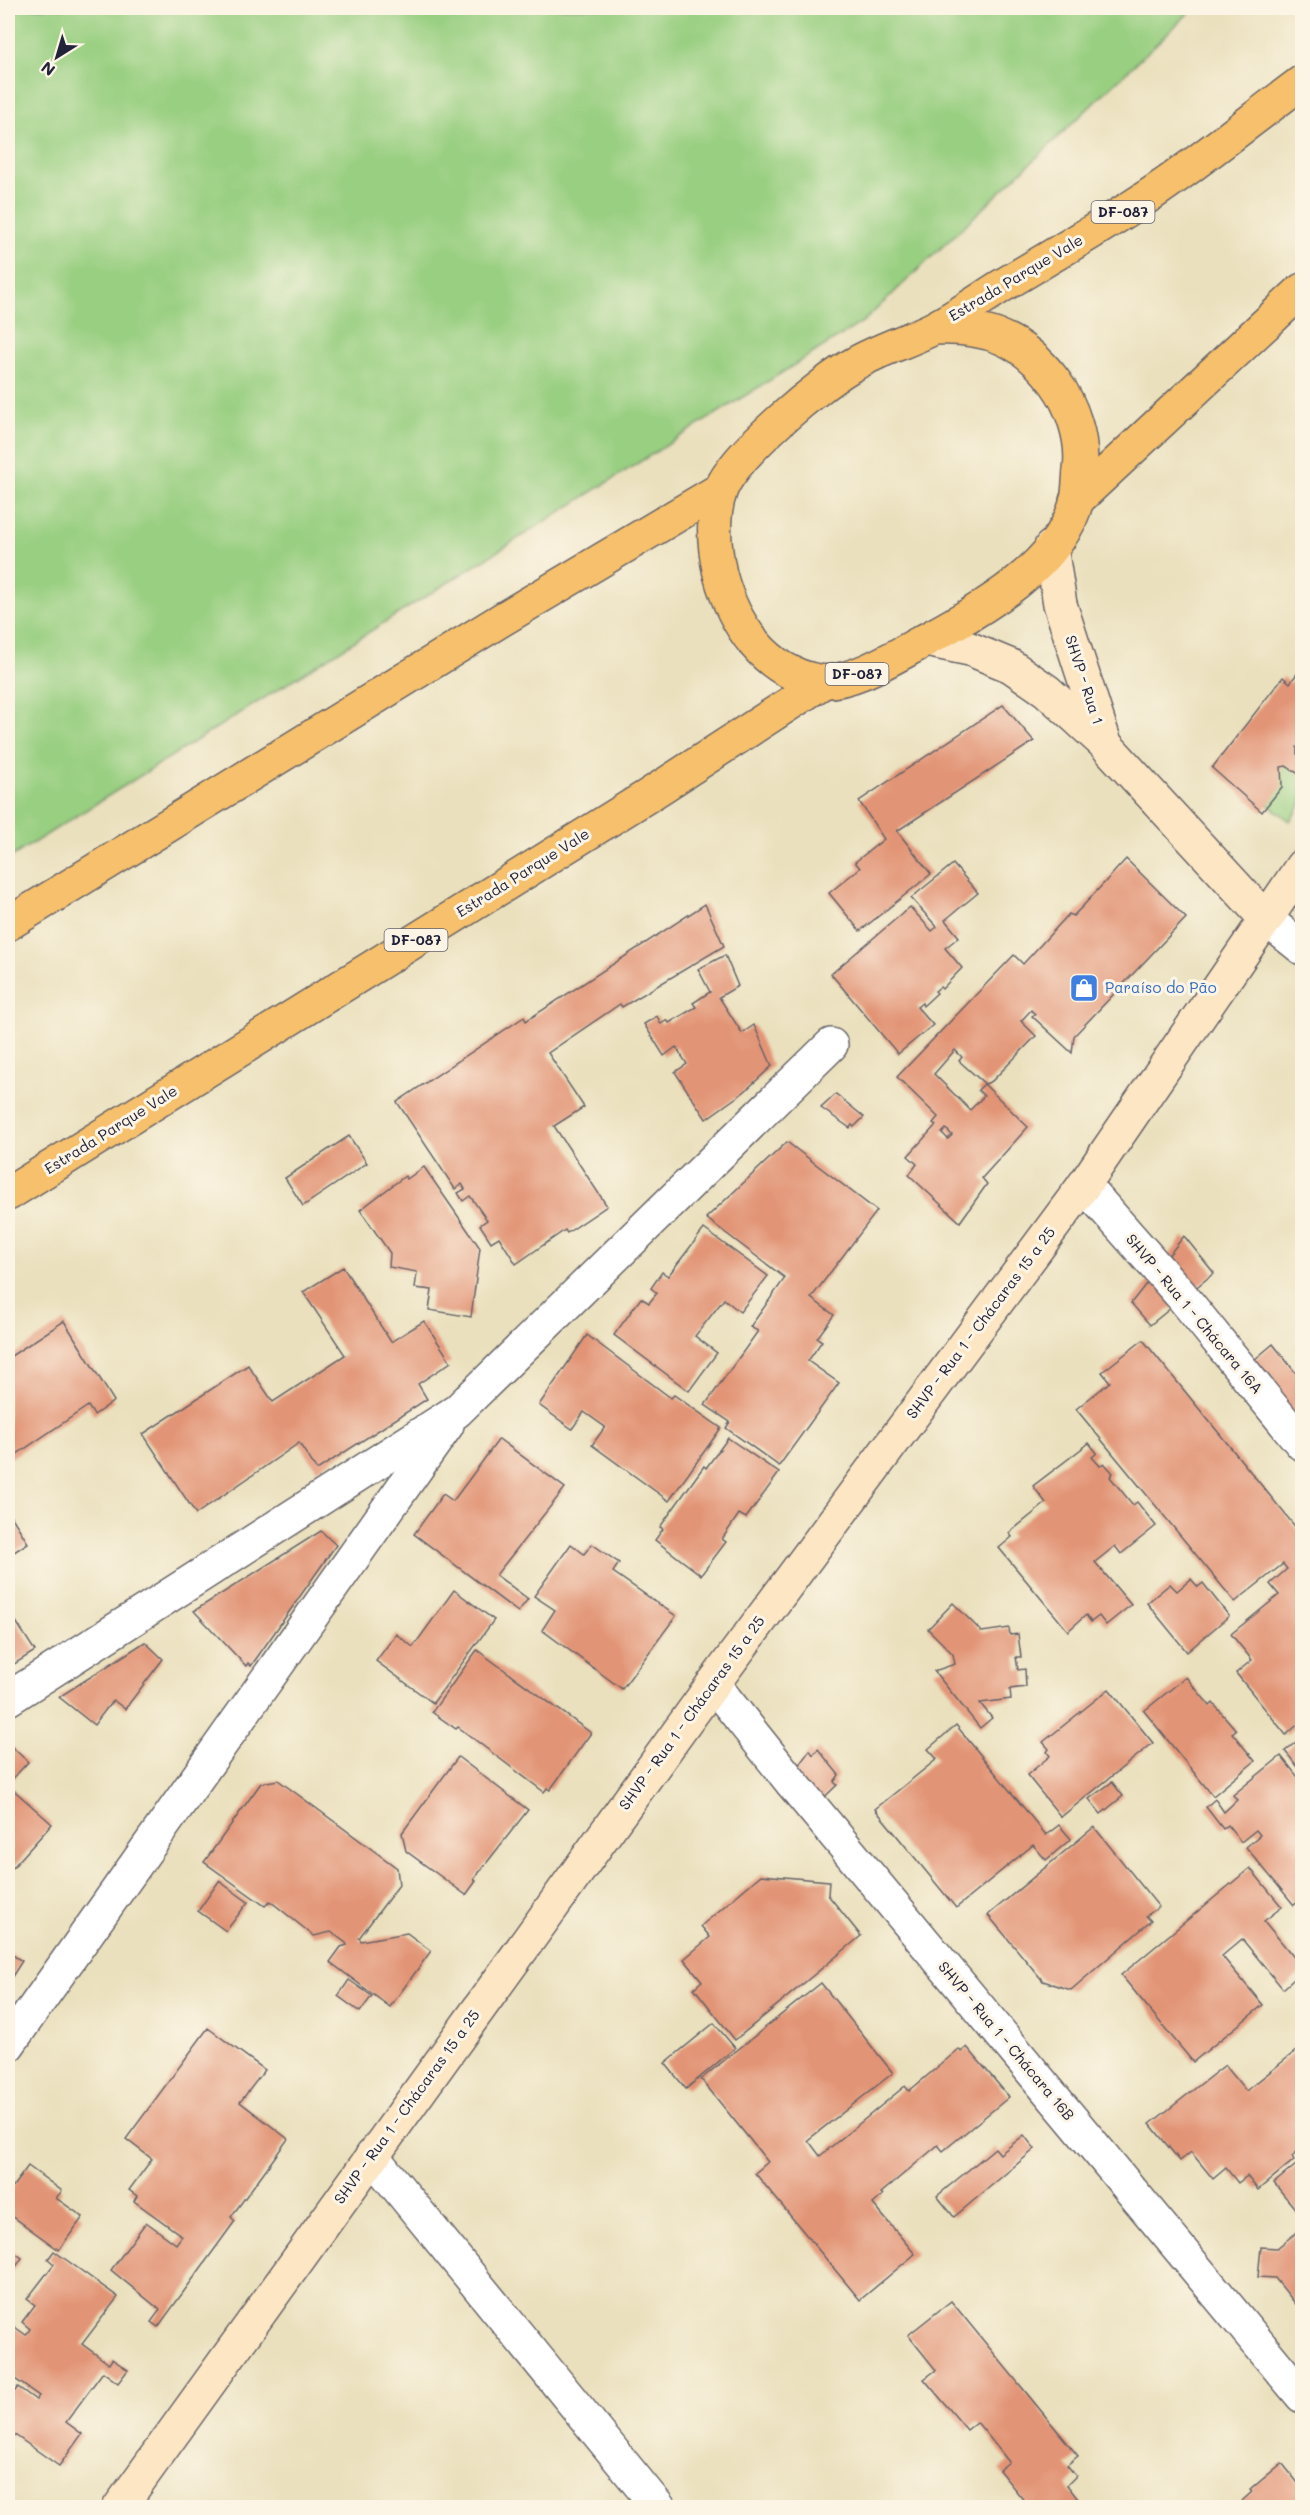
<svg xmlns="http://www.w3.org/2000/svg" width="1310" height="2515" font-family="Mali,sans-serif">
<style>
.green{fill:#99cf81;stroke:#5e785e;stroke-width:1.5}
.building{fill:#e29476;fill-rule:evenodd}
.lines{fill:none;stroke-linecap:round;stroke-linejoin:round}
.street-casing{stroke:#686468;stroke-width:36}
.secondary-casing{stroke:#686468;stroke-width:36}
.primary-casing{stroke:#686468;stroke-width:36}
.street{stroke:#fff;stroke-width:33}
.secondary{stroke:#fce6c4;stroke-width:33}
.primary{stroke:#f7c06c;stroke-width:33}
.labels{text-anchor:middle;stroke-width:6;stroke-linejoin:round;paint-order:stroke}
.shield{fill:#fcf5e5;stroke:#63616e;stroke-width:1.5}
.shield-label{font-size:14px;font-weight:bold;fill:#22223b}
.street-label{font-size:15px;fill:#22223b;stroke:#fcf5e5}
.shop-label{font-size:15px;fill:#366cbe;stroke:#fcf5e5;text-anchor:start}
</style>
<rect width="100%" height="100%" fill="#fcf5e5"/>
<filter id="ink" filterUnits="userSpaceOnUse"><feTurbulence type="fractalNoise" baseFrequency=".0167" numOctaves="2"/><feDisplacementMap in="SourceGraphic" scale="12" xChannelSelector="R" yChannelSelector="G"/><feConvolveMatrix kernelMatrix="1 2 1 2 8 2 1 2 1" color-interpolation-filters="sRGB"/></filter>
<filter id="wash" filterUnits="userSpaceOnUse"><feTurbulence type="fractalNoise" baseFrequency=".008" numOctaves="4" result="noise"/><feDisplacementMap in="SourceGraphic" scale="24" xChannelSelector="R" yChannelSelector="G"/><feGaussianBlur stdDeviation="1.35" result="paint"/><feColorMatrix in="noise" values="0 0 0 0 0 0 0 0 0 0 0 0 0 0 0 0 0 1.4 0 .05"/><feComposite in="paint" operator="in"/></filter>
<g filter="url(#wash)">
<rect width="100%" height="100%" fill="#eae0bd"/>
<g class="green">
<path d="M8,8H1194L864,321L8,859Z"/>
<path d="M1301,683L1302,803L1290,821L1234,779Z"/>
</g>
<g id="blocks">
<g class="building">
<path d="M1302,667V746L1297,747V754L1302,758V776L1286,766L1281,767L1282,787L1262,812L1212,768L1283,677L1290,683Z"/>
<path d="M1003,705L1034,741L897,831L931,874L860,931L829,893L860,868L855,862L884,839L859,801Z"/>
<path d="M1126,859L1186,918L1074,1036L1072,1053L1032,1016L1035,1014L1031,1010L1021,1021L1036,1036L992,1081L985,1084L959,1061L962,1057L955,1050L934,1074L970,1110L984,1096L978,1090L984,1084L1028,1127L982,1178L987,1184L960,1222L909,1175L917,1164L908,1156L936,1125L933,1123L938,1117L897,1077L1014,955L1023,964L1069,914L1073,916L1083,906ZM946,1129L952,1135L948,1139L942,1133Z"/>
<path d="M953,864L978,893L945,920L959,937L945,948L962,968L942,989L940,987L935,991L937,993L923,1006L922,1003L917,1007L933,1025L898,1054L831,974L910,907L932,931L937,927L911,898Z"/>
<path d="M705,904L724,946L622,1007L620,1004L548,1053L584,1107L554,1126L607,1206L567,1233L565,1230L516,1264L499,1237L491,1242L480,1225L487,1220L470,1196L463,1201L458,1193L465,1189L462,1184L455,1189L397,1102L524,1017L526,1021Z"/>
<path d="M725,955L738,986L719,997L742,1033L754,1025L772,1066L744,1092L706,1119L675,1072L687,1064L676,1047L664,1056L644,1024L657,1016L661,1024L667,1020L669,1023L696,1007L693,1003L710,992L698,969Z"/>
<path d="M836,1094L864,1117L854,1127L852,1125L850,1128L821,1108Z"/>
<path d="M349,1136L367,1163L303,1206L285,1178Z"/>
<path d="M787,1142L877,1211L811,1298L834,1315L817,1338L822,1341L808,1361L839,1383L779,1466L726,1428L730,1422L705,1405L758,1331L750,1327L785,1278L706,1218Z"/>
<path d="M424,1167L480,1248L471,1317L429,1310L432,1290L415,1288L417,1272L389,1267L390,1253L360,1210L405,1176L407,1179Z"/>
<path d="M704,1229L768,1276L740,1312L724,1299L695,1336L717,1353L689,1391L614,1335L641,1298L649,1303L657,1293L651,1288L662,1272L668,1276Z"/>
<path d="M1184,1236L1214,1273L1150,1325L1131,1303Z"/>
<path d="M343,1267L391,1342L424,1321L451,1362L418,1384L427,1399L317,1470L299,1443L196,1514L143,1434L248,1365L273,1402L345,1355L303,1292Z"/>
<path d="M64,1321L114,1401L94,1415L88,1406L8,1460V1358Z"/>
<path d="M587,1335L671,1398L674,1395L721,1428L669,1501L592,1445L605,1427L584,1412L572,1429L539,1405Z"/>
<path d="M1143,1340L1302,1535V1721L1286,1735L1236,1673L1252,1660L1231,1634L1279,1595L1270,1584L1287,1569L1283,1564L1235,1602L1076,1409L1110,1382L1102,1372Z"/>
<path d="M1273,1344L1302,1381V1429L1248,1365Z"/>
<path d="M728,1438L779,1473L746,1518L739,1514L722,1539L726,1542L701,1575L655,1540L663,1529L660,1527L704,1466L706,1468Z"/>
<path d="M499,1439L565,1488L496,1575L528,1599L518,1612L414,1534L443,1494L453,1501Z"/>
<path d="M1089,1443L1097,1453L1092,1457L1100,1466L1104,1463L1113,1473L1110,1477L1133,1505L1137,1502L1156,1526L1121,1554L1115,1546L1095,1562L1131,1605L1106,1625L1099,1616L1091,1622L1086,1615L1068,1631L999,1548L1012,1537L1009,1533L1046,1503L1033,1486Z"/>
<path d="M8,1511L28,1543L8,1556Z"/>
<path d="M321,1531L336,1545L251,1666L248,1663L246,1666L194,1611Z"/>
<path d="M571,1544L584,1554L592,1544L619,1563L613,1572L676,1616L622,1689L542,1630L555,1610L534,1596Z"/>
<path d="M1191,1579L1198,1587L1203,1583L1229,1616L1187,1652L1147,1603L1170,1584L1177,1591Z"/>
<path d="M454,1590L494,1620L433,1703L376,1661L396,1634L413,1647Z"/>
<path d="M953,1603L982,1632L1009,1628L1010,1635L1018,1634L1021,1657H1016L1018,1670L1025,1669L1026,1687L1010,1689L1011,1699L980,1703L992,1718L980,1728L934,1671L955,1664L953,1654L928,1629Z"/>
<path d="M8,1609L35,1651L8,1668Z"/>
<path d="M145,1642L163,1659L125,1709L113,1700L94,1725L59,1697Z"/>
<path d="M477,1650L591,1733L550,1790L547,1788L544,1792L458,1727L456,1729L432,1712Z"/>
<path d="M1186,1677L1210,1706L1213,1703L1236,1730L1232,1733L1255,1761L1213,1796L1144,1711Z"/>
<path d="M1109,1689L1153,1743L1061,1817L1027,1775L1050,1756L1047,1752L1049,1749L1043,1742Z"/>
<path d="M956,1725L1046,1835L1059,1825L1071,1839L1046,1860L1033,1845L956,1908L875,1809L937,1759L928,1749Z"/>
<path d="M1302,1737V1772L1285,1751Z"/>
<path d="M8,1743L28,1762L8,1784Z"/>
<path d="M818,1749L839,1775L834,1782L837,1785L803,1818L778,1793L810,1750L813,1755Z"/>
<path d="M1281,1756L1302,1782V1899L1294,1905L1246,1847L1260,1835L1256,1830L1241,1842L1228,1825L1223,1829L1206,1807L1215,1799L1224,1812L1237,1800L1233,1795Z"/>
<path d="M458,1757L528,1810L474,1879L476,1881L466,1895L406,1851L402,1833Z"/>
<path d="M278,1780L397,1868L399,1885L359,1938L361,1941L407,1933L431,1951L390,2007L330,1962L341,1947L347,1945L346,1943L331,1932L314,1936L270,1901L265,1906L204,1862L261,1783Z"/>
<path d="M1112,1782L1123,1796L1101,1814L1089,1799Z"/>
<path d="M8,1785L52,1824L8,1873Z"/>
<path d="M1094,1827L1159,1907L1146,1916L1151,1921L1071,1990L1043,1981L988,1915Z"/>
<path d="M1250,1868L1282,1907L1264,1921L1302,1967V1972L1283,1989L1242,1939L1222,1956L1263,2005L1193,2062L1121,1975Z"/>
<path d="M761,1875L829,1881L828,1895L861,1936L735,2040L694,1988L702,1981L684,1959L710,1937L701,1926Z"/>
<path d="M219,1881L248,1902L226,1931L198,1911Z"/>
<path d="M8,1952L22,1961L8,1983Z"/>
<path d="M349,1980L372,1996L360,2012L338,1996Z"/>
<path d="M821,1983L893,2073L808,2140L820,2156L905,2086L909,2091L959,2049L961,2052L967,2047L1009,2097L943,2151L938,2145L881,2193L883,2195L873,2204L915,2254L860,2300L755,2173L768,2162L701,2079Z"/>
<path d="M714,2023L735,2048L686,2089L665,2063Z"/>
<path d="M208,2028L265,2070L240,2102L288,2139L231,2217L235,2221L158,2327L151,2322L160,2310L111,2270L146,2222L176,2244L182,2236L134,2201L137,2196L129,2190L152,2159L126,2139Z"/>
<path d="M1302,2046V2148L1292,2156L1294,2160L1258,2190L1247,2176L1238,2183L1226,2168L1213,2179L1191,2152L1180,2161L1150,2124L1225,2065L1246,2091Z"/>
<path d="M1024,2135L1035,2149L954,2217L937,2196L995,2148L1000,2154Z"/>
<path d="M1302,2160V2217L1274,2183Z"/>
<path d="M28,2166L62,2191L56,2198L83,2217L59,2250L8,2213V2193Z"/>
<path d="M1302,2228V2312L1275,2278L1258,2277L1261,2247L1277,2248Z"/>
<path d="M8,2248L22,2258L8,2278Z"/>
<path d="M54,2251L118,2297L82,2344L109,2364L112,2359L128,2370L118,2383L103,2372L66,2422L82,2434L59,2466L12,2433L8,2440V2386L15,2391L18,2387L36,2400L39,2396L8,2374V2325L9,2323L26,2335L30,2329L22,2322L35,2305L27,2299L54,2264L48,2259Z"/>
<path d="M951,2301L1078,2456L1067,2465L1076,2476L1067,2485L1085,2508H1030L999,2470L1009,2462L977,2422L967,2430L924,2379L936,2370L908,2335Z"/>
<path d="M1282,2463L1302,2488V2508H1234L1253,2491L1251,2489Z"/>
</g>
</g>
</g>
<g filter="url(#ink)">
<use href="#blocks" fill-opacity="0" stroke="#686468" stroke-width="1.5"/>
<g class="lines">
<g class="street-casing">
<g id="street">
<path d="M1266,919L1302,948"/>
<path d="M1084,1185L1181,1295L1302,1444"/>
<path d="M713,1684L792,1783L1302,2396"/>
<path d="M8,1699L457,1411L831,1045"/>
<path d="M8,2045L447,1425"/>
<path d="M372,2156L659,2508"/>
</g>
</g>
<g class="secondary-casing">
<g id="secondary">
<path d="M1051,547L1060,604L1105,743"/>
<path d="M1266,919L1302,866"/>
<path d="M119,2508L713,1684L1084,1185L1266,919L1105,744L1047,691L1011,666L970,649L926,640"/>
</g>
</g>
<g class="primary-casing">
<g id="primary">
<path d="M934,328C986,326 1022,338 1055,382C1072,405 1084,440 1080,469C1079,479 1079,490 1077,500C1060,568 976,612 920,643C894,657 849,685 819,681C765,673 733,623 720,574C714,547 711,516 721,489C735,454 822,381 856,363C881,349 908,341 934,328C957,316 978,301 1000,287C1042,262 1085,237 1127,210C1187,172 1244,125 1302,82"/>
<path d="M1076,501L1302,290"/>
<path d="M8,924L501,620L721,489"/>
<path d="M8,1194L649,795L823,682"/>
</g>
</g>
<use href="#street" class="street"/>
<use href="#secondary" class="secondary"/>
<use href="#primary" class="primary"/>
</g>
</g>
<defs>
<g id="shop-square" transform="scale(1.5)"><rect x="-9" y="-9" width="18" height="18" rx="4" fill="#3f7fe0" stroke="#fcf5e5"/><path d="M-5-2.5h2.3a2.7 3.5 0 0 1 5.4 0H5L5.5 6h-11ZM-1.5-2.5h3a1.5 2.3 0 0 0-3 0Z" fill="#fff"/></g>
</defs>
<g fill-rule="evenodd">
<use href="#shop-square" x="1084" y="988"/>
</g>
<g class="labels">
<g class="shield">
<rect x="1091.5" y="201" width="63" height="22" rx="4.5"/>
<rect x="825.5" y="663" width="63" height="22" rx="4.5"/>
<rect x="384.5" y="929" width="63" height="22" rx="4.5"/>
</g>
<g class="shield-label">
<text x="1123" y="217">DF-087</text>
<text x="857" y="679">DF-087</text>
<text x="416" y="945">DF-087</text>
</g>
<g class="street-label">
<text transform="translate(1016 278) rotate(-31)" y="5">Estrada Parque Vale</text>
<text transform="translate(1084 680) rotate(72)" y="5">SHVP - Rua 1</text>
<text transform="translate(523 873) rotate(-32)" y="5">Estrada Parque Vale</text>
<text transform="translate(111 1130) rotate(-32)" y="5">Estrada Parque Vale</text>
<text transform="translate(1194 1314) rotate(50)" y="5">SHVP - Rua 1 - Chácara 16A</text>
<text transform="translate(981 1323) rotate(-53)" y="5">SHVP - Rua 1 - Chácaras 15 a 25</text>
<text transform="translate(692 1713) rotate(-54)" y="5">SHVP - Rua 1 - Chácaras 15 a 25</text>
<text transform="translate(1006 2041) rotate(50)" y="5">SHVP - Rua 1 - Chácara 16B</text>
<text transform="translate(407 2107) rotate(-54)" y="5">SHVP - Rua 1 - Chácaras 15 a 25</text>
</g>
<g class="shop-label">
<text x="1105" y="993">Paraíso do Pão</text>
</g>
</g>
<rect width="1310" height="2515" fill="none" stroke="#fcf5e5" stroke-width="30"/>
<g transform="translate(57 57) rotate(217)" stroke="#fcf5e5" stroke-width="4.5" paint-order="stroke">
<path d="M0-4.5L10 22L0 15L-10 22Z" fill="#22223b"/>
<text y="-9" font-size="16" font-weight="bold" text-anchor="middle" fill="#22223b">N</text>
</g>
</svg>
